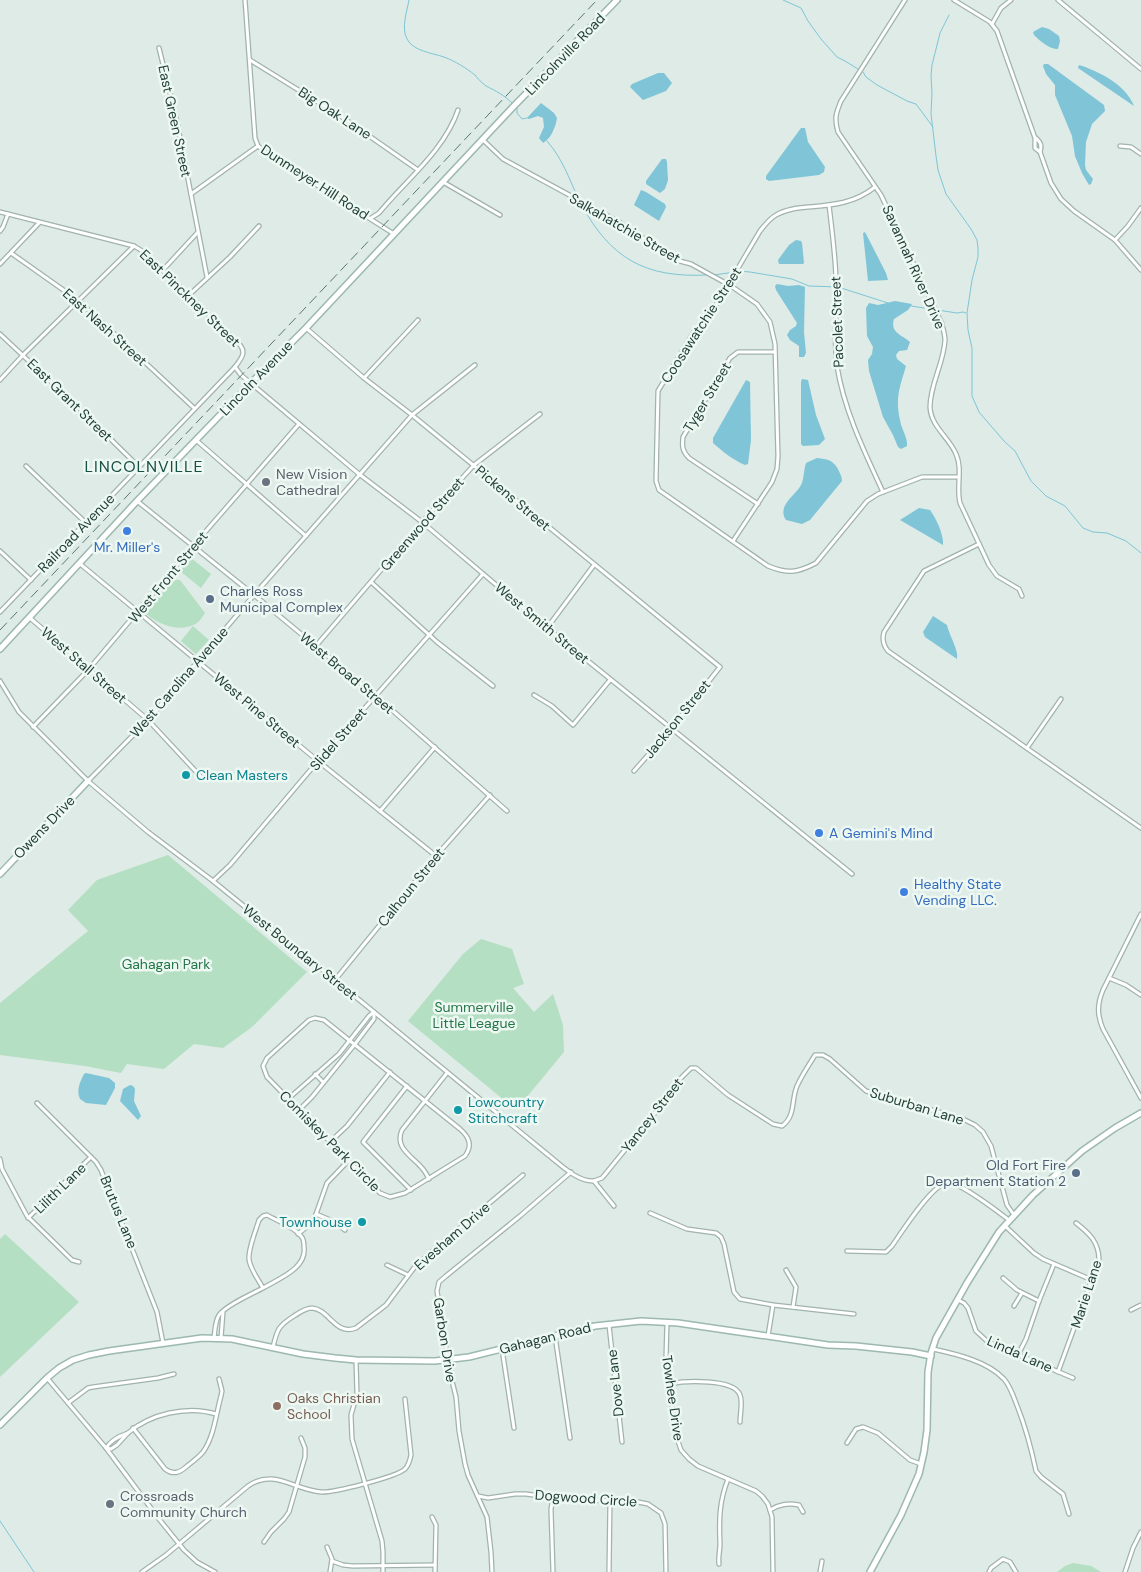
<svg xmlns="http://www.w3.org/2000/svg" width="1141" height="1572" font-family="'DM Sans',sans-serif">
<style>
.green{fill:#b4dfc2}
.water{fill:#7fc5d7}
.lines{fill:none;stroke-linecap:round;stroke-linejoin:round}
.stream{stroke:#7fc5d7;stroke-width:1}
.street-casing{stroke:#a1b3ad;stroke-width:5.5}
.secondary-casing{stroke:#9cb8af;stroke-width:8}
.street{stroke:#fff;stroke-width:3}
.secondary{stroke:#fff;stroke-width:5}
.rail{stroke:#587871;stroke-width:1;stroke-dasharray:10 5;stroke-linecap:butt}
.worship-dot{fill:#6b7280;stroke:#eef8f3;stroke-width:2}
.shop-dot{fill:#3f7fe0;stroke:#eef8f3;stroke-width:2}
.service-dot{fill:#5c6f8a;stroke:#eef8f3;stroke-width:2}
.culture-dot{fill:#0f9aa8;stroke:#eef8f3;stroke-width:2}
.education-dot{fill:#8d6e63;stroke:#eef8f3;stroke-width:2}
.labels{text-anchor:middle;stroke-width:5;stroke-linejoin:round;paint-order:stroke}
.street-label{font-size:14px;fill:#1e3c35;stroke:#eef8f3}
.worship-label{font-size:14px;fill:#5b616d;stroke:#eef8f3;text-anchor:start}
.shop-label{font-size:14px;fill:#366cbe;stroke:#eef8f3;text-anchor:start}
.service-label{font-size:14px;fill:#4e5e75;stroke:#eef8f3;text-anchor:start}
.culture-label{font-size:14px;fill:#0d838f;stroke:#eef8f3;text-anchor:start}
.park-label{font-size:14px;fill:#247748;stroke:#eef8f3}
.education-label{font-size:14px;fill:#785e54;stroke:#eef8f3;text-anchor:start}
.quarter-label{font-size:16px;letter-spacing:1px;fill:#185045;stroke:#eef8f3}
</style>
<rect width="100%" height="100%" fill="#deebe6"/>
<g class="green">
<path d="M191,558L211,574L201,588L180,571Z"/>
<path d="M174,580H180L205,613C203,616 200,621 197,623C180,634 157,624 144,612Z"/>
<path d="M193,626L209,640L196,654L181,641Z"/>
<path d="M168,855L307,972L252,1027L223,1048L194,1044L164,1069L127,1064L121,1073L85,1066L0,1055V1003L88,931L68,910L97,880Z"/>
<path d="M481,939L512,949L524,984L513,988L534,1012L553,994L563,1025L564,1052L516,1110L408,1021L463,954Z"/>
<path d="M5,1234L79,1302L0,1377V1239Z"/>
<path d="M1073,1563L1091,1566L1101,1572H1057L1065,1566Z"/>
</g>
<g class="water">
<path d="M1042,27L1049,29L1059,36L1060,41L1058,49C1049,49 1040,41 1034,35L1033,32Z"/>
<path d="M1044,64H1048L1104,105L1105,111L1092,124L1086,142L1085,165L1086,170L1093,179L1091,184L1089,185L1082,173L1075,156L1072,136L1055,95V85L1046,74L1043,66Z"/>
<path d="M1079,65C1100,72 1125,84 1134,106L1078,68Z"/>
<path d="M658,73H664L672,83L666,91L643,100L630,87L632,84Z"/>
<path d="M541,103L554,113L557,118C556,126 551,139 543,143L539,138L544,127L543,118L538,116L529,119L527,118Z"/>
<path d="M801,128H805L808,142L825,167L824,172L819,175L769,181L766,179V176Z"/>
<path d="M662,159H666L667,162L668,180L665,189L660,193L646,184V181Z"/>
<path d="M641,190L646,192L665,204L666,207L659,221L634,205Z"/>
<path d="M865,232L886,273L888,280L868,281L863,233Z"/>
<path d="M796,240L801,241L802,243L804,263L803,264H779L778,260L789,245Z"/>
<path d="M777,284L788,286L799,285L805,287L804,332L806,353L804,357H799V346L790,340L787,335L790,330L796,326L797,323L776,290L775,286Z"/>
<path d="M895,301L912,304L908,310L894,319C890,333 901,334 910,342L907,350L899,351L896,355L897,359L906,366C900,387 895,397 900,420C901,429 908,437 907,446L901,449L898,447L893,435L883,417L869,371L868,360L872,354L873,347L867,336L866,308L869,303L878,305Z"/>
<path d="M802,379L808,380L816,415L825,439L819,445L803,446L801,444V382Z"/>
<path d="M746,380L750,382L751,440L748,464L745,465C733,460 722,451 713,443V438Z"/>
<path d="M817,458C827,459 833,460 838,469C840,474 842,476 842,481L810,520L802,524L786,520C776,505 797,495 802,483C804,476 804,469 806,463Z"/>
<path d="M919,508L930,510C936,518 944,535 943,545L900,520Z"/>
<path d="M933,616L947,625C949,635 959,650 957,659L925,637L923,632Z"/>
<path d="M86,1073L109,1078L115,1083V1088L106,1105L86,1103L80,1099C76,1090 80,1082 84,1074Z"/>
<path d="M130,1085L133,1086L135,1089L134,1101L141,1116L138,1120L120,1101L123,1089Z"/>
</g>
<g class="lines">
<g class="stream">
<path d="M409,0C407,11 401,28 407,39C413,51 432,53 444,57C455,61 466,68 475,75C478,79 482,83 486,86C496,91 504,95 512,103"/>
<path d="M783,0L801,8L808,21L821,39L837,57L845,61L858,69"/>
<path d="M949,15L940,33L932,65L931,75L932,93L931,114L936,156L938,170L946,194L971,229L977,240L978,248V257L972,280L967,313L968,330L972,348V396L979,412L1004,441L1015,451L1031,481L1046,496L1065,506L1083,528L1093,532L1107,533L1126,541L1141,553"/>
<path d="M863,72L866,77L877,85L907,101L916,104L933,127"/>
<path d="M517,107V113L522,119L527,118"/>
<path d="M547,141C562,158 569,178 578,198"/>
<path d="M581,204C611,259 645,278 707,275"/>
<path d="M739,271L750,272L792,279L809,286L838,287L888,303"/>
<path d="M714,275L735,272"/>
<path d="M911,306L957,313L963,312L966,313"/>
<path d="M0,1521L34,1572"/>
</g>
<g class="street-casing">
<g id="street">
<path d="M245,0L255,138L258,146L265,152L394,234"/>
<path d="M905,0L841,101C836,113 834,118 838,132L881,195L942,324C943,329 945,335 945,340C944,363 930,384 930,407C931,427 949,437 956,454C963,469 956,487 960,503L989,565L997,576L1019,589L1022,596"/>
<path d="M954,0L990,22L997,31L1035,138V148L1040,152L1051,183L1061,199L1074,211L1115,240L1141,270"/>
<path d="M1058,0L1141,69"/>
<path d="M992,24L1001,8L1011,0"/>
<path d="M159,48L176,117L207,277"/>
<path d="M250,60L342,117L418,170"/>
<path d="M1036,138C1041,143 1042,145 1040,152"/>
<path d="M483,140L503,159L619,222L676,260L691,264L731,286L757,304L770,322L775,344L778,456L777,469L772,482L733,541"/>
<path d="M1120,146L1131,147L1141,154"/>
<path d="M443,182L500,215"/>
<path d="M875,187C855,203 834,205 809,207C798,208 786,209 776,215C769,219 765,225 760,231L709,317L695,330L658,391L656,481L659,490L768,566C788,574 797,573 816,563L867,501L878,494L922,477H958"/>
<path d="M191,194L258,146"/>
<path d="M829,205C832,229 835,253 836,278C838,307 833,336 837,366C844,410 864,451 883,492"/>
<path d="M0,212L134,246L144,252L240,345C247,353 240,360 235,367L0,612"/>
<path d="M371,218L379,213C406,180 444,151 458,110"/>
<path d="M0,231L3,227L8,214"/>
<path d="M1115,240L1128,226L1141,208"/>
<path d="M11,253L79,301L194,408"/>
<path d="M0,264L39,223"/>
<path d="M163,270L198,232"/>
<path d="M189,295L230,257L259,226"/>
<path d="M306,328L364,378L412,415L720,667L671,729L634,771"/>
<path d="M0,334L81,410L139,467"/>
<path d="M235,367L241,375L359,474L422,522L547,628L852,874"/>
<path d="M364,378L418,320"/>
<path d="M0,380L23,355L134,246"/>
<path d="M196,440L306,536"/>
<path d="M26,466L86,523"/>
<path d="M137,501L254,595L376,696L507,811"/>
<path d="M758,504L689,458C682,451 682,446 683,437L730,358L738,352H775"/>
<path d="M979,544L924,571L884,632C882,639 883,645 888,651L1141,828"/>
<path d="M0,551L31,580"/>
<path d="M79,563L318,761L436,856"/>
<path d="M371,582L437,642L493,686"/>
<path d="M30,618L148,720L202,778"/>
<path d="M547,628L594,565"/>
<path d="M315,647L422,522L474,465L540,414"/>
<path d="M0,681L19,712L88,781L148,832L213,881L335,980L547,1154C560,1164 577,1182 594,1181L614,1206"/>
<path d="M534,695L552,706L573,725L610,680"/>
<path d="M33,727L89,669L193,546L299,424"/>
<path d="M1027,748L1061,699"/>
<path d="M88,781L148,720L254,595L412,415L475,365"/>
<path d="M380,811L435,747"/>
<path d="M213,881L230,865L318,761L483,574"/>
<path d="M1141,914L1103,990C1097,1004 1097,1015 1103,1029L1141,1098"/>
<path d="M1109,978L1126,985L1141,995"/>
<path d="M335,980L436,856L490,795"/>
<path d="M315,1018L324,1020L460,1129C469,1137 473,1145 465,1156L405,1193L390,1197L380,1193L267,1077L263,1066L267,1058L309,1020Z"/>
<path d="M315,1074L323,1082"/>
<path d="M407,1086L363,1142L411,1190"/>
<path d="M288,1099L339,1054L369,1016L374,1012"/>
<path d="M37,1103L96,1162L101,1170L157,1312L163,1343"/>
<path d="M299,1110L312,1097L355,1044L374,1019V1013"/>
<path d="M330,1142L347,1126L390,1072"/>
<path d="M0,1159L2,1169L27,1216L72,1260L79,1262"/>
<path d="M429,1179C427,1175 425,1171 422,1168C412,1156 394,1148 402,1130L447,1073"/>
<path d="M594,1181L602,1178L607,1172L659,1108L681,1078L691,1068H696L728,1095L773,1124L782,1126C796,1116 791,1100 797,1086C802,1075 809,1065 815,1055H823L830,1059L866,1091L963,1119L975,1125L983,1132L991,1146L1007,1205L1014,1215"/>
<path d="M650,1213L687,1229L716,1233L721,1237L724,1244L734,1292L740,1299L773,1305L854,1314"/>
<path d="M316,1214L335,1222L345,1230"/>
<path d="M28,1218L91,1157"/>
<path d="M1005,1226L1034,1253L1043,1259L1092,1280"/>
<path d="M298,1234L310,1224L315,1217L327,1183L349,1160"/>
<path d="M847,1251L886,1252L892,1246C903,1230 925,1196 940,1186C943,1184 947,1183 951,1183C965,1186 997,1211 1009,1220"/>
<path d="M387,1265L408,1275"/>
<path d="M786,1270L796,1287L793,1307"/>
<path d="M1003,1278L1017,1290L1039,1301"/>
<path d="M958,1300L964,1303L968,1308L976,1331L988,1342L1073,1378"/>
<path d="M1014,1306L1022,1293"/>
<path d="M1131,1310L1141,1305"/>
<path d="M667,1323L666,1357L676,1435L681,1450L689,1459L698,1466L756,1491L762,1496L768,1504L772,1517L773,1572"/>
<path d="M609,1325L622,1442"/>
<path d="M555,1336L570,1438"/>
<path d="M768,1336L773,1305"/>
<path d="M214,1338C215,1331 215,1321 219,1315C226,1305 252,1294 263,1288L265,1287C280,1278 307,1268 304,1247C304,1244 303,1238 301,1236C293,1226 277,1221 267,1215L263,1216L259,1220C256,1230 248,1249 249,1259C250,1269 258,1279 263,1288"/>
<path d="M221,1338L223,1312"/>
<path d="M273,1347C277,1330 278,1326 294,1316C299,1313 305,1308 312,1308C329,1309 335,1336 356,1328L386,1305L417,1264L523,1175"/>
<path d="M502,1349L514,1428"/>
<path d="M933,1349C956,1354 987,1361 1004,1379C1010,1386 1013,1395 1016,1403C1025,1425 1031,1447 1036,1471L1041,1477L1063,1494L1069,1514"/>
<path d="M1018,1355L1026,1339L1039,1301L1054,1264"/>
<path d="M356,1360L357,1394L351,1415L352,1439L382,1541L383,1552V1572"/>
<path d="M1058,1372L1099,1260C1099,1242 1089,1233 1076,1223"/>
<path d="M47,1378L106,1448L159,1519L184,1550L197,1562L215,1572"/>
<path d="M669,1384C684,1381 734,1378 740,1395C743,1402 740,1414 740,1422"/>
<path d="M68,1403L88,1388L93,1387L158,1378L174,1374"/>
<path d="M133,1428L165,1469C173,1475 179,1473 186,1467C192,1462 198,1458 203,1452C214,1437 216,1414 221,1396L222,1391L219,1379"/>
<path d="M128,1433C150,1414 187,1405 216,1414"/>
<path d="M128,1433L117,1445L111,1449L106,1448C111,1440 119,1436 128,1433Z"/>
<path d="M847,1443L856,1429L863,1427L878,1433L910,1460L921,1464"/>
<path d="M478,1496L488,1498L515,1494H526L569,1500L633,1501L648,1504L661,1513L665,1524L666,1572"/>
<path d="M770,1510C780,1504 788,1503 799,1505L803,1512"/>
<path d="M432,1517L436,1525L435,1572"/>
<path d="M264,1542L271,1532L284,1519L289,1512L305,1457V1448L301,1438"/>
<path d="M327,1547L332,1559L330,1572"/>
<path d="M332,1561L343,1565L353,1566L435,1565"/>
<path d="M719,1564C718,1557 720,1551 720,1544C719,1520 719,1502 728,1479"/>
<path d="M142,1572L166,1555L248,1486C274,1468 294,1490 321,1492C333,1493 396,1477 405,1469C409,1465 410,1460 411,1455L405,1399"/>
<path d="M492,1572L491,1552L487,1517L468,1475L465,1464L459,1431L456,1397L451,1377V1368L447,1354L437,1291L439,1282L446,1276L520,1216L571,1172"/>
<path d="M553,1572L551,1509L553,1498"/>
<path d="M609,1572L610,1501"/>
<path d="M820,1572L822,1561"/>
<path d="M989,1572L991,1568L1003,1559L1010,1562L1016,1572"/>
<path d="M1125,1572L1133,1548L1141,1532"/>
</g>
</g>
<g class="secondary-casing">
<g id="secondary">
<path d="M0,649L137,501L251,383L306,328L513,107L617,0"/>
<path d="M0,874L88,781"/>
<path d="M0,1425L47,1378L59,1368L73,1360L89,1355L109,1351L202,1338L232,1339L303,1354L335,1358L356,1360L435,1361L469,1357L595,1326L641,1321L678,1323L828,1345L856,1346L912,1352L931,1356"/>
<path d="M870,1572L901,1515L919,1474L924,1452L927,1430L928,1372L931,1353L936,1338L967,1283L999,1232L1033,1195L1082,1151L1115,1128L1141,1113"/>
</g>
</g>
<use href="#street" class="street"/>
<use href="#secondary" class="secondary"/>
<path class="rail" d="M0,630L597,0"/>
</g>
<g class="worship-dot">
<circle cx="266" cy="482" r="5"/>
<circle cx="110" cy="1504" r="5"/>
</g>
<g class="shop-dot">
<circle cx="127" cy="531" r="5"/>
<circle cx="819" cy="833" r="5"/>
<circle cx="904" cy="892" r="5"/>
</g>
<g class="service-dot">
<circle cx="210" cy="599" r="5"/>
<circle cx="1076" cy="1173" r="5"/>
</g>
<g class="culture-dot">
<circle cx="186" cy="775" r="5"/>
<circle cx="458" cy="1110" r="5"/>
<circle cx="362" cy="1222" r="5"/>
</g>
<circle class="education-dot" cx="277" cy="1406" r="5"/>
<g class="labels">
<g class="street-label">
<text transform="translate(565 54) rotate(-46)" y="5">Lincolnville Road</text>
<text transform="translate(335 113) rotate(33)" y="5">Big Oak Lane</text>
<text transform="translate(175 121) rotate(78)" y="5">East Green Street</text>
<text transform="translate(315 182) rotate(33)" y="5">Dunmeyer Hill Road</text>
<text transform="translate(625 228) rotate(30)" y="5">Salkahatchie Street</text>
<text transform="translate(914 267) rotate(66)" y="5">Savannah River Drive</text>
<text transform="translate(190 298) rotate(44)" y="5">East Pinckney Street</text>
<text transform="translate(837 322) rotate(-92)" y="5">Pacolet Street</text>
<text transform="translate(701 325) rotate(-57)" y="5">Coosawatchie Street</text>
<text transform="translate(105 327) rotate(42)" y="5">East Nash Street</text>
<text transform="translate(256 378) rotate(-46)" y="5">Lincoln Avenue</text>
<text transform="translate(707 397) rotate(-59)" y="5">Tyger Street</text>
<text transform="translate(70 400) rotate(44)" y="5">East Grant Street</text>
<text transform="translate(513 498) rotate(40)" y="5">Pickens Street</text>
<text transform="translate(422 524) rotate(-49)" y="5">Greenwood Street</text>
<text transform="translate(76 533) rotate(-46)" y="5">Railroad Avenue</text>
<text transform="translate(168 577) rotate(-50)" y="5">West Front Street</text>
<text transform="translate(542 623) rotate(40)" y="5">West Smith Street</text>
<text transform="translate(84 665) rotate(41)" y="5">West Stall Street</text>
<text transform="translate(347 673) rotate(40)" y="5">West Broad Street</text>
<text transform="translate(179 682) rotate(-49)" y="5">West Carolina Avenue</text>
<text transform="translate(257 710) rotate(40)" y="5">West Pine Street</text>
<text transform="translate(677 719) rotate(-51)" y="5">Jackson Street</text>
<text transform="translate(338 739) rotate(-49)" y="5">Slidel Street</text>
<text transform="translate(44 827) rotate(-46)" y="5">Owens Drive</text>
<text transform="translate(411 887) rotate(-51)" y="5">Calhoun Street</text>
<text transform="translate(300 952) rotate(39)" y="5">West Boundary Street</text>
<text transform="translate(917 1106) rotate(17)" y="5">Suburban Lane</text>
<text transform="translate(652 1115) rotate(-52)" y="5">Yancey Street</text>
<text transform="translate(330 1141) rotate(45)" y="5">Comiskey Park Circle</text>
<text transform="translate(60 1188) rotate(-44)" y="5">Lilith Lane</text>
<text transform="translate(119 1212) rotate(68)" y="5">Brutus Lane</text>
<text transform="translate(452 1236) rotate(-41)" y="5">Evesham Drive</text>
<text transform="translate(1086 1294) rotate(-72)" y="5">Marie Lane</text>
<text transform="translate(545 1338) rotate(-14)" y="5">Gahagan Road</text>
<text transform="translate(445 1340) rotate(81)" y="5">Garbon Drive</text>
<text transform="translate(1020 1354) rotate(24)" y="5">Linda Lane</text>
<text transform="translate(615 1383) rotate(-96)" y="5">Dove Lane</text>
<text transform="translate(673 1398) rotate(82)" y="5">Towhee Drive</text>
<text transform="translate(586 1498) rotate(4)" y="5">Dogwood Circle</text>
</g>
<g class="worship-label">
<text x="276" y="479">New Vision<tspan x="276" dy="16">Cathedral</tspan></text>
<text x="120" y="1501">Crossroads<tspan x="120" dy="16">Community Church</tspan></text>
</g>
<g class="shop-label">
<text x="127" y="552" text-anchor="middle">Mr. Miller's</text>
<text x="829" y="838">A Gemini's Mind</text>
<text x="914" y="889">Healthy State<tspan x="914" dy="16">Vending LLC.</tspan></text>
</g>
<g class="service-label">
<text x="220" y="596">Charles Ross<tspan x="220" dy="16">Municipal Complex</tspan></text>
<text x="1066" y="1170" text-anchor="end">Old Fort Fire<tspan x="1066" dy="16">Department Station 2</tspan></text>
</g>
<g class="culture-label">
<text x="196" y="780">Clean Masters</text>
<text x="468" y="1107">Lowcountry<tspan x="468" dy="16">Stitchcraft</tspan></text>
<text x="352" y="1227" text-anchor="end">Townhouse</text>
</g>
<g class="park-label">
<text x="166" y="969">Gahagan Park</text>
<text x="474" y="1012">Summerville<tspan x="474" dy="16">Little League</tspan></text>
</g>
<g class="education-label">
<text x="287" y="1403">Oaks Christian<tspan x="287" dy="16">School</tspan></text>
</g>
<g class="quarter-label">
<text x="144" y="472">LINCOLNVILLE</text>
</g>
</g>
</svg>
